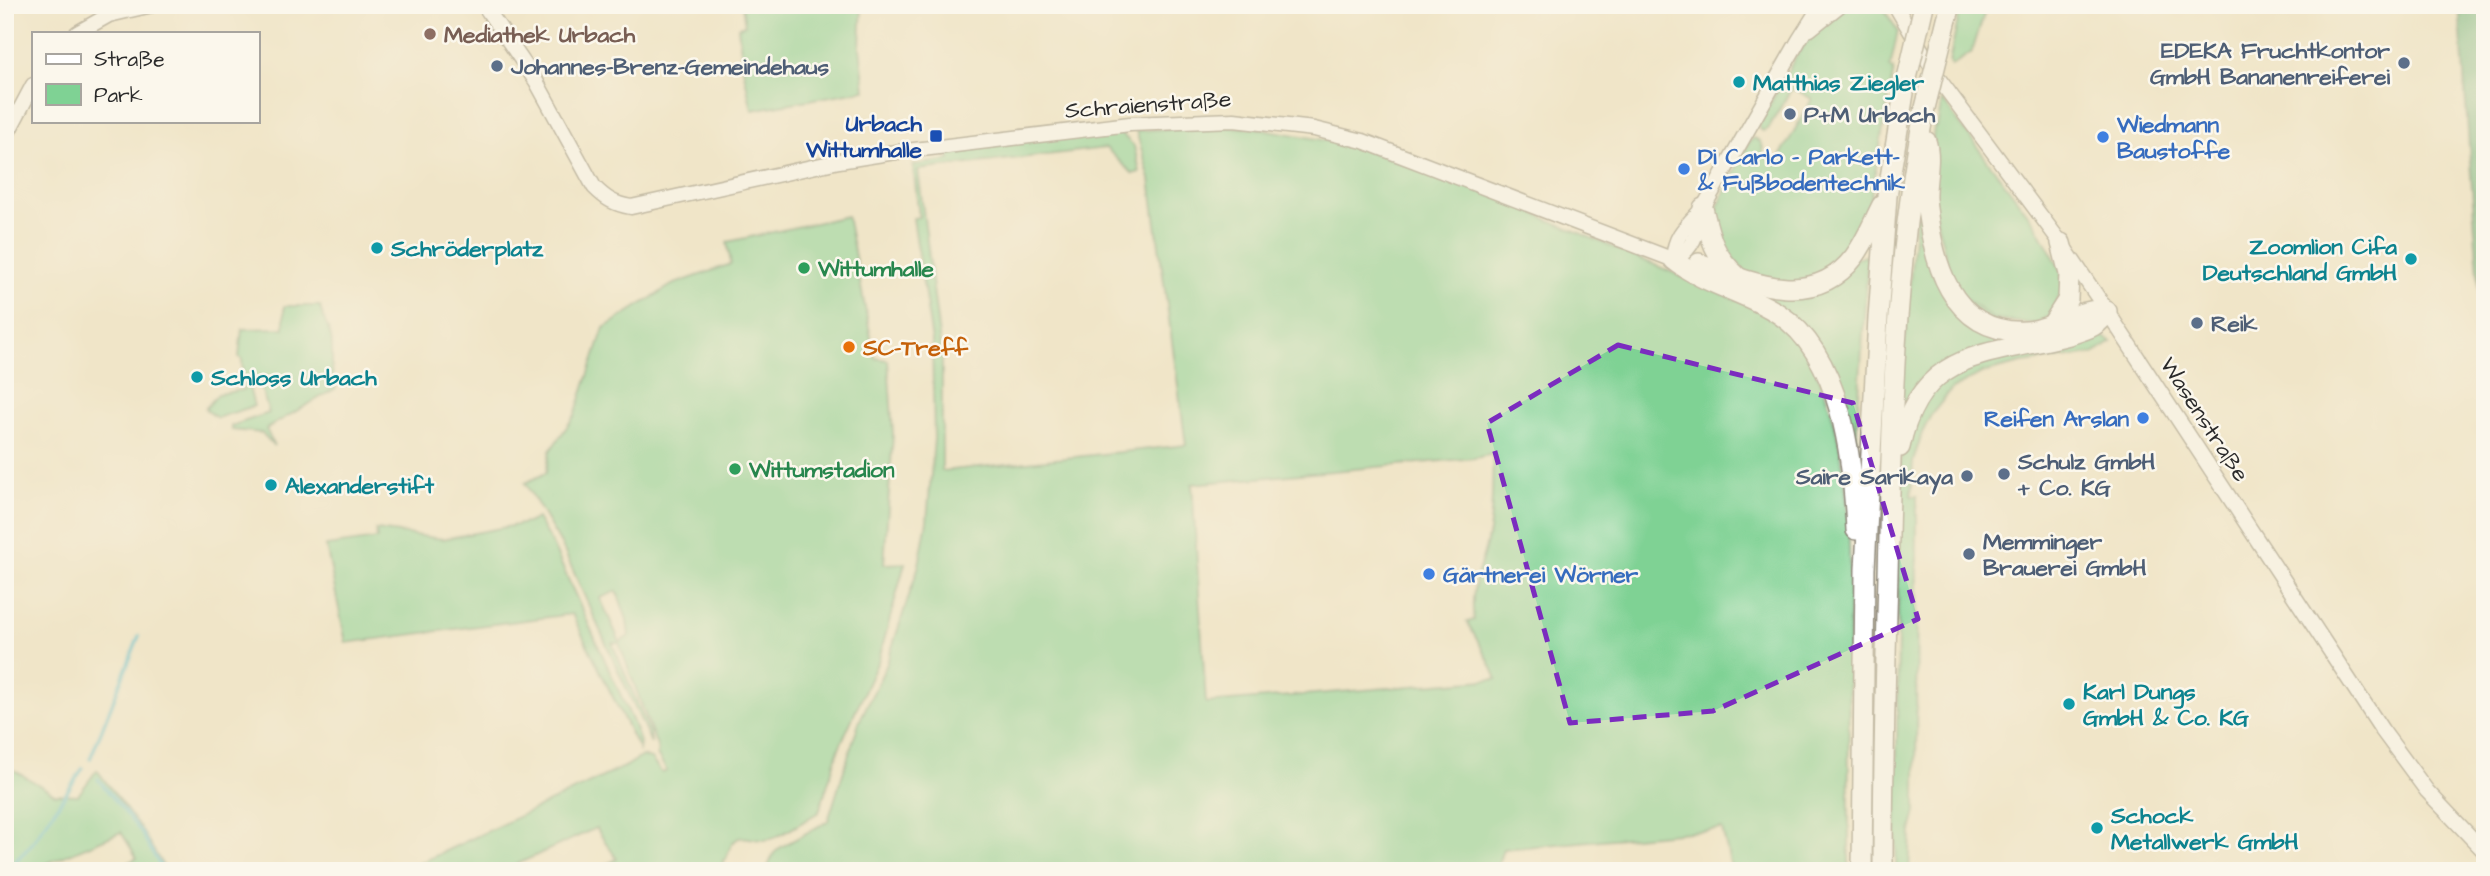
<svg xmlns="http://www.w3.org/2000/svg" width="2490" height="876" font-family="'Architects Daughter',sans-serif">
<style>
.green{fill:#7fd294;stroke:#557e60;stroke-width:2;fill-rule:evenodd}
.forest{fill:#67b47e;stroke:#497054;stroke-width:2}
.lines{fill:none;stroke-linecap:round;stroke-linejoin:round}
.stream{stroke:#50bace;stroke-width:3.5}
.tertiary-casing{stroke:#8e887a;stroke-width:17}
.trunk-casing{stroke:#8e887a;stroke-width:22}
.tertiary{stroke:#fff;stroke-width:14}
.trunk{stroke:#fff;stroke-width:19}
.trunk-bridge-casing{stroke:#8e887a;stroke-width:22;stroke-linecap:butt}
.trunk-bridge{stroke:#fff;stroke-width:19}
.marked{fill:none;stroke:#7b2cbf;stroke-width:5;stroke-dasharray:14 9;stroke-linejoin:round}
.education-dot{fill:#8d6e63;stroke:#fbf7ec;stroke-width:2.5}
.service-dot{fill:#5c6f8a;stroke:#fbf7ec;stroke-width:2.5}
.culture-dot{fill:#0f9aa8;stroke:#fbf7ec;stroke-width:2.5}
.transit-dot{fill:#1a4fb4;stroke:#fbf7ec;stroke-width:2.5}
.shop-dot{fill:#3f7fe0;stroke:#fbf7ec;stroke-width:2.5}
.leisure-dot{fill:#2e9e5b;stroke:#fbf7ec;stroke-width:2.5}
.food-dot{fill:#e8710a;stroke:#fbf7ec;stroke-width:2.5}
.labels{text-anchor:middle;stroke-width:5;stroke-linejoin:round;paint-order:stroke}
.education-label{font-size:23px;font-weight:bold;fill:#785e54;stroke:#fbf7ec;text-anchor:start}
.service-label{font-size:23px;font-weight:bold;fill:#4e5e75;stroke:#fbf7ec;text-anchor:start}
.culture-label{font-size:23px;font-weight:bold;fill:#0d838f;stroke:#fbf7ec;text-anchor:start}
.street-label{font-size:23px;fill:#2b2b2b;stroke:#fbf7ec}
.transit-label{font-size:23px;font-weight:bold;fill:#164399;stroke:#fbf7ec;text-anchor:end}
.shop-label{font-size:23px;font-weight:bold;fill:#366cbe;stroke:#fbf7ec;text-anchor:start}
.leisure-label{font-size:23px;font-weight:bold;fill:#27864d;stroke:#fbf7ec;text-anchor:start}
.food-label{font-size:23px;font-weight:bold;fill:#c56008;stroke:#fbf7ec;text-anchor:start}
</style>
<rect width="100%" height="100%" fill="#fbf7ec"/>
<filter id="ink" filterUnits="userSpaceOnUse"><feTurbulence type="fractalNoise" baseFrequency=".0143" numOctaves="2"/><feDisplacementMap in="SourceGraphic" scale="14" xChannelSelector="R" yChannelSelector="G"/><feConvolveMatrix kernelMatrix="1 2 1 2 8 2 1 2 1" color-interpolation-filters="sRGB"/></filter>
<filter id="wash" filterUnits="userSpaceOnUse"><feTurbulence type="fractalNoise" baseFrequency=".00686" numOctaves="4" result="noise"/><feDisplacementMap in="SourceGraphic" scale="28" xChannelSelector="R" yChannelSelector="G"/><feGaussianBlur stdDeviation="1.57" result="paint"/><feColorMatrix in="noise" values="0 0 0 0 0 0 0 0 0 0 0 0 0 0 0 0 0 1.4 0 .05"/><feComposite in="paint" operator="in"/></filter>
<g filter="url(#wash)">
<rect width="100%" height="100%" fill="#f0e5c8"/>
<g class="green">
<path d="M742,5H862L860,47L865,90L752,110L743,68L738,27L745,25Z"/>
<path d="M1845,5H1881L1898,31L1890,68L1894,69L1867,217L1862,235L1831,272L1791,284L1746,273L1719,246L1714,214L1749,142L1754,138C1765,143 1762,146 1763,155L1777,162L1812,99L1794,89L1790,91L1768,129L1763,131L1759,129V124L1796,56L1812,33Z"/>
<path d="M1961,5H1987L1972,52L1951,66L1949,63Z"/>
<path d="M1942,100L2036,225L2061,270L2063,288L2050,316L2037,324L1984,319L1954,290L1931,198L1930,168L1934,126L1937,127Z"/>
<path d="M1203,126L1257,128L1351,145L1467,185L1756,308C1781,325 1802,340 1815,368C1856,457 1849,557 1849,652C1848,725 1849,798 1849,871H1732L1722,829L1503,849L1496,871H766L774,853L781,847L828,821L859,722L886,666L919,565L927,521L934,439L932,341L913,218L919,217L913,165L950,160L949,153L974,146L1120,132L1134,146L1140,172L1133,174L1106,148L918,170L942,360V471L1186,445L1150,179L1136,131ZM1493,454C1492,477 1493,502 1490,525C1486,561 1468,582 1474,620L1467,622L1488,659L1497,679L1206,703L1192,484L1475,458Z"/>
<path d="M1917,201L1935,277L2019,338L1979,349L1903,409L1899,407Z"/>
<path d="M847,216L875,358L888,360L893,434L884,564L905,563L879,659L839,748L819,812C803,821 786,834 770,839C750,845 736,822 726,859L723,860V868L717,871H593L617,859L596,828L502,871H403L628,765L642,756L651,759L662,773L667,771L657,755L658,749L619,643H612L650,733L651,743L562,546L525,483L546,473L550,451L575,415L604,328L672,285L731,264L727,242ZM617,591L627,620L629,636L620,642L600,598Z"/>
<path d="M1864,255L1868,256L1856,441L1821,352L1692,266L1780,295Z"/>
<path d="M284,306H320C322,318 329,328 331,338C334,355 329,371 336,388L266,429L274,446L262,433L232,430L231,426L269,413L260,384L249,387L254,406L217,418L205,409L218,394L243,390L242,360L239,357L242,329L284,328Z"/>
<path d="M2100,334L2112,342L2093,354L2022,363L1982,373L1952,389L1931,415L1922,433L1913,462L1911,496H1917L1916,812L1911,831L1909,871H1896L1899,489L1900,464L1907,427L1947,373Z"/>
<path d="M537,518L553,546L633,722L640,742L639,750L572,614L346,643L326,546L377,539L376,530L443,539L527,523Z"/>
<path d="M5,765L55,794L78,795L97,770L142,831L166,871H111L137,858L121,832L29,871H5Z"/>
</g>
<path class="forest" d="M2459,5H2485V317L2480,303Z"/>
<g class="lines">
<g class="stream">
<path d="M90,759L139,636"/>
<path d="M98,779L141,832L163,871"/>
<path d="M6,871L31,845L83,768"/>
</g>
</g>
</g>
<g filter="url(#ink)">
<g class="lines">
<g class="tertiary-casing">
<g id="tertiary">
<path d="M484,5L536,81L594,187C606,199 614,204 631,207L839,161L889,153L1130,124L1234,120L1314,129L1363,141L1674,260"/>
<path d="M1895,5L1938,78L2061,243L2107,311L2382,730L2427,791L2485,852"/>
<path d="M1810,29L1840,5"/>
<path d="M77,33L109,15L152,5"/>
<path d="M5,138L33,85"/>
<path d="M1674,260C1672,237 1688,224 1703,208L1799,40L1821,5"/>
<path d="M1674,260C1693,249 1697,234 1702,213"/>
</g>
</g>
<g class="trunk-casing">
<g id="trunk">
<path d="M1947,19L1951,5"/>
<path d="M1703,208C1710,237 1713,254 1736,275"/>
<path d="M1674,260C1705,285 1746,292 1779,314C1842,356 1853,461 1856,530"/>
<path d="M1699,263C1749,282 1813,311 1854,257C1866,241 1873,222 1882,205"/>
<path d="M2052,324L2068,299L2069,274L2061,243"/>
<path d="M1900,447C1920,348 1989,356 2069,335C2085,330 2100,327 2107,311C2079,306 2054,330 2026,331C1950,335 1932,260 1926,199C1925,180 1932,159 1926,141"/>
<path d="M1862,871L1865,569L1878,318L1887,196L1905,87"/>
<path d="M1883,871C1883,759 1886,647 1889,536C1892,394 1897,252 1924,112"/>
</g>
</g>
<use href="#tertiary" class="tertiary"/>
<use href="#trunk" class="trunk"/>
<g class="trunk-bridge-casing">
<g id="trunk-bridge">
<path d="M1905,87L1924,5"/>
<path d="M1924,112L1947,19"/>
</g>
</g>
<use href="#trunk-bridge" class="trunk-bridge"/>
</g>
</g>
<path d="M0 0H2490V876H0ZM1618,345L1853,403L1918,619L1713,711L1570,723L1487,423Z" fill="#f0e5c8" fill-opacity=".55" fill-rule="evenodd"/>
<path class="marked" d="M1618,345L1853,403L1918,619L1713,711L1570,723L1487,423Z"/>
<circle class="education-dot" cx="430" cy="34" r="7"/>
<g class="service-dot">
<circle cx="2404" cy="63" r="7"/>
<circle cx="497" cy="66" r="7"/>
<circle cx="1790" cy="114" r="7"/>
<circle cx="2197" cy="323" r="7"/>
<circle cx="2004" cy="474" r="7"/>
<circle cx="1967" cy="476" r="7"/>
<circle cx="1969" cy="554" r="7"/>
</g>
<g class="culture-dot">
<circle cx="1739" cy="82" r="7"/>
<circle cx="377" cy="248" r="7"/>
<circle cx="2411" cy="259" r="7"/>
<circle cx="197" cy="377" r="7"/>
<circle cx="271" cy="485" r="7"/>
<circle cx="2069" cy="704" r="7"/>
<circle cx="2097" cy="828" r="7"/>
</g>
<rect class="transit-dot" x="929" y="129" width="14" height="14" rx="3.5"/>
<g class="shop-dot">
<circle cx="2103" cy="137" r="7"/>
<circle cx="1684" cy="169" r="7"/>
<circle cx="2143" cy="418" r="7"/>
<circle cx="1429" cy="574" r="7"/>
</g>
<g class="leisure-dot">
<circle cx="804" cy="268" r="7"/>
<circle cx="735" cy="469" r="7"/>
</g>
<circle class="food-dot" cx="849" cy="347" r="7"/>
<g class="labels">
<g class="education-label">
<text x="444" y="42">Mediathek Urbach</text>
</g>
<g class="service-label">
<text x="2390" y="58" text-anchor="end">EDEKA Fruchtkontor<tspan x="2390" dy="26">GmbH Bananenreiferei</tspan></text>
<text x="511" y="74">Johannes-Brenz-Gemeindehaus</text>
<text x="1804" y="122">P+M Urbach</text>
<text x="2211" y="331">Reik</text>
<text x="2018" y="469">Schulz GmbH<tspan x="2018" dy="26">+ Co. KG</tspan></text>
<text x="1953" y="484" text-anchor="end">Saire Sarikaya</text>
<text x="1983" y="549">Memminger<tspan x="1983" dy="26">Brauerei GmbH</tspan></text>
</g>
<g class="culture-label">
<text x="1753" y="90">Matthias Ziegler</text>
<text x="2397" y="254" text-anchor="end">Zoomlion Cifa<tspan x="2397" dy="26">Deutschland GmbH</tspan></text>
<text x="391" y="256">Schröderplatz</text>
<text x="211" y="385">Schloss Urbach</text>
<text x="285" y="493">Alexanderstift</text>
<text x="2083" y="699">Karl Dungs<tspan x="2083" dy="26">GmbH &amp; Co. KG</tspan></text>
<text x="2111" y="823">Schock<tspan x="2111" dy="26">Metallwerk GmbH</tspan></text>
</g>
<g class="street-label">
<text transform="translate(1148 104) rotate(-4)" y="8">Schraienstraße</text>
<text transform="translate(2205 419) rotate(57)" y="8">Wasenstraße</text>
</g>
<g class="transit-label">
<text x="922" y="131">Urbach<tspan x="922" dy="26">Wittumhalle</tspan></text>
</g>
<g class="shop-label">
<text x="2117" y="132">Wiedmann<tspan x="2117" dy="26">Baustoffe</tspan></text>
<text x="1698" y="164">Di Carlo - Parkett-<tspan x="1698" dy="26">&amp; Fußbodentechnik</tspan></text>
<text x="2129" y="426" text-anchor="end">Reifen Arslan</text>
<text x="1443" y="582">Gärtnerei Wörner</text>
</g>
<g class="leisure-label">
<text x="818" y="276">Wittumhalle</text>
<text x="749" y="477">Wittumstadion</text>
</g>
<g class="food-label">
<text x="863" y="355">SC-Treff</text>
</g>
</g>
<rect width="2490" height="876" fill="none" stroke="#fbf7ec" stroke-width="28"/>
<rect x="32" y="32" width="228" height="91" fill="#fbf7ec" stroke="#a8a59f" stroke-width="2"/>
<rect x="46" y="54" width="35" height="10" fill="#ffffff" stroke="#a8a59f" stroke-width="2"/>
<text x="94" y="66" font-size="21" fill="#2b2b2b">Straße</text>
<rect x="46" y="84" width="35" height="21" fill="#7fd294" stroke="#a8a59f" stroke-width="2"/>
<text x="94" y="102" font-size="21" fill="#2b2b2b">Park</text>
</svg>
